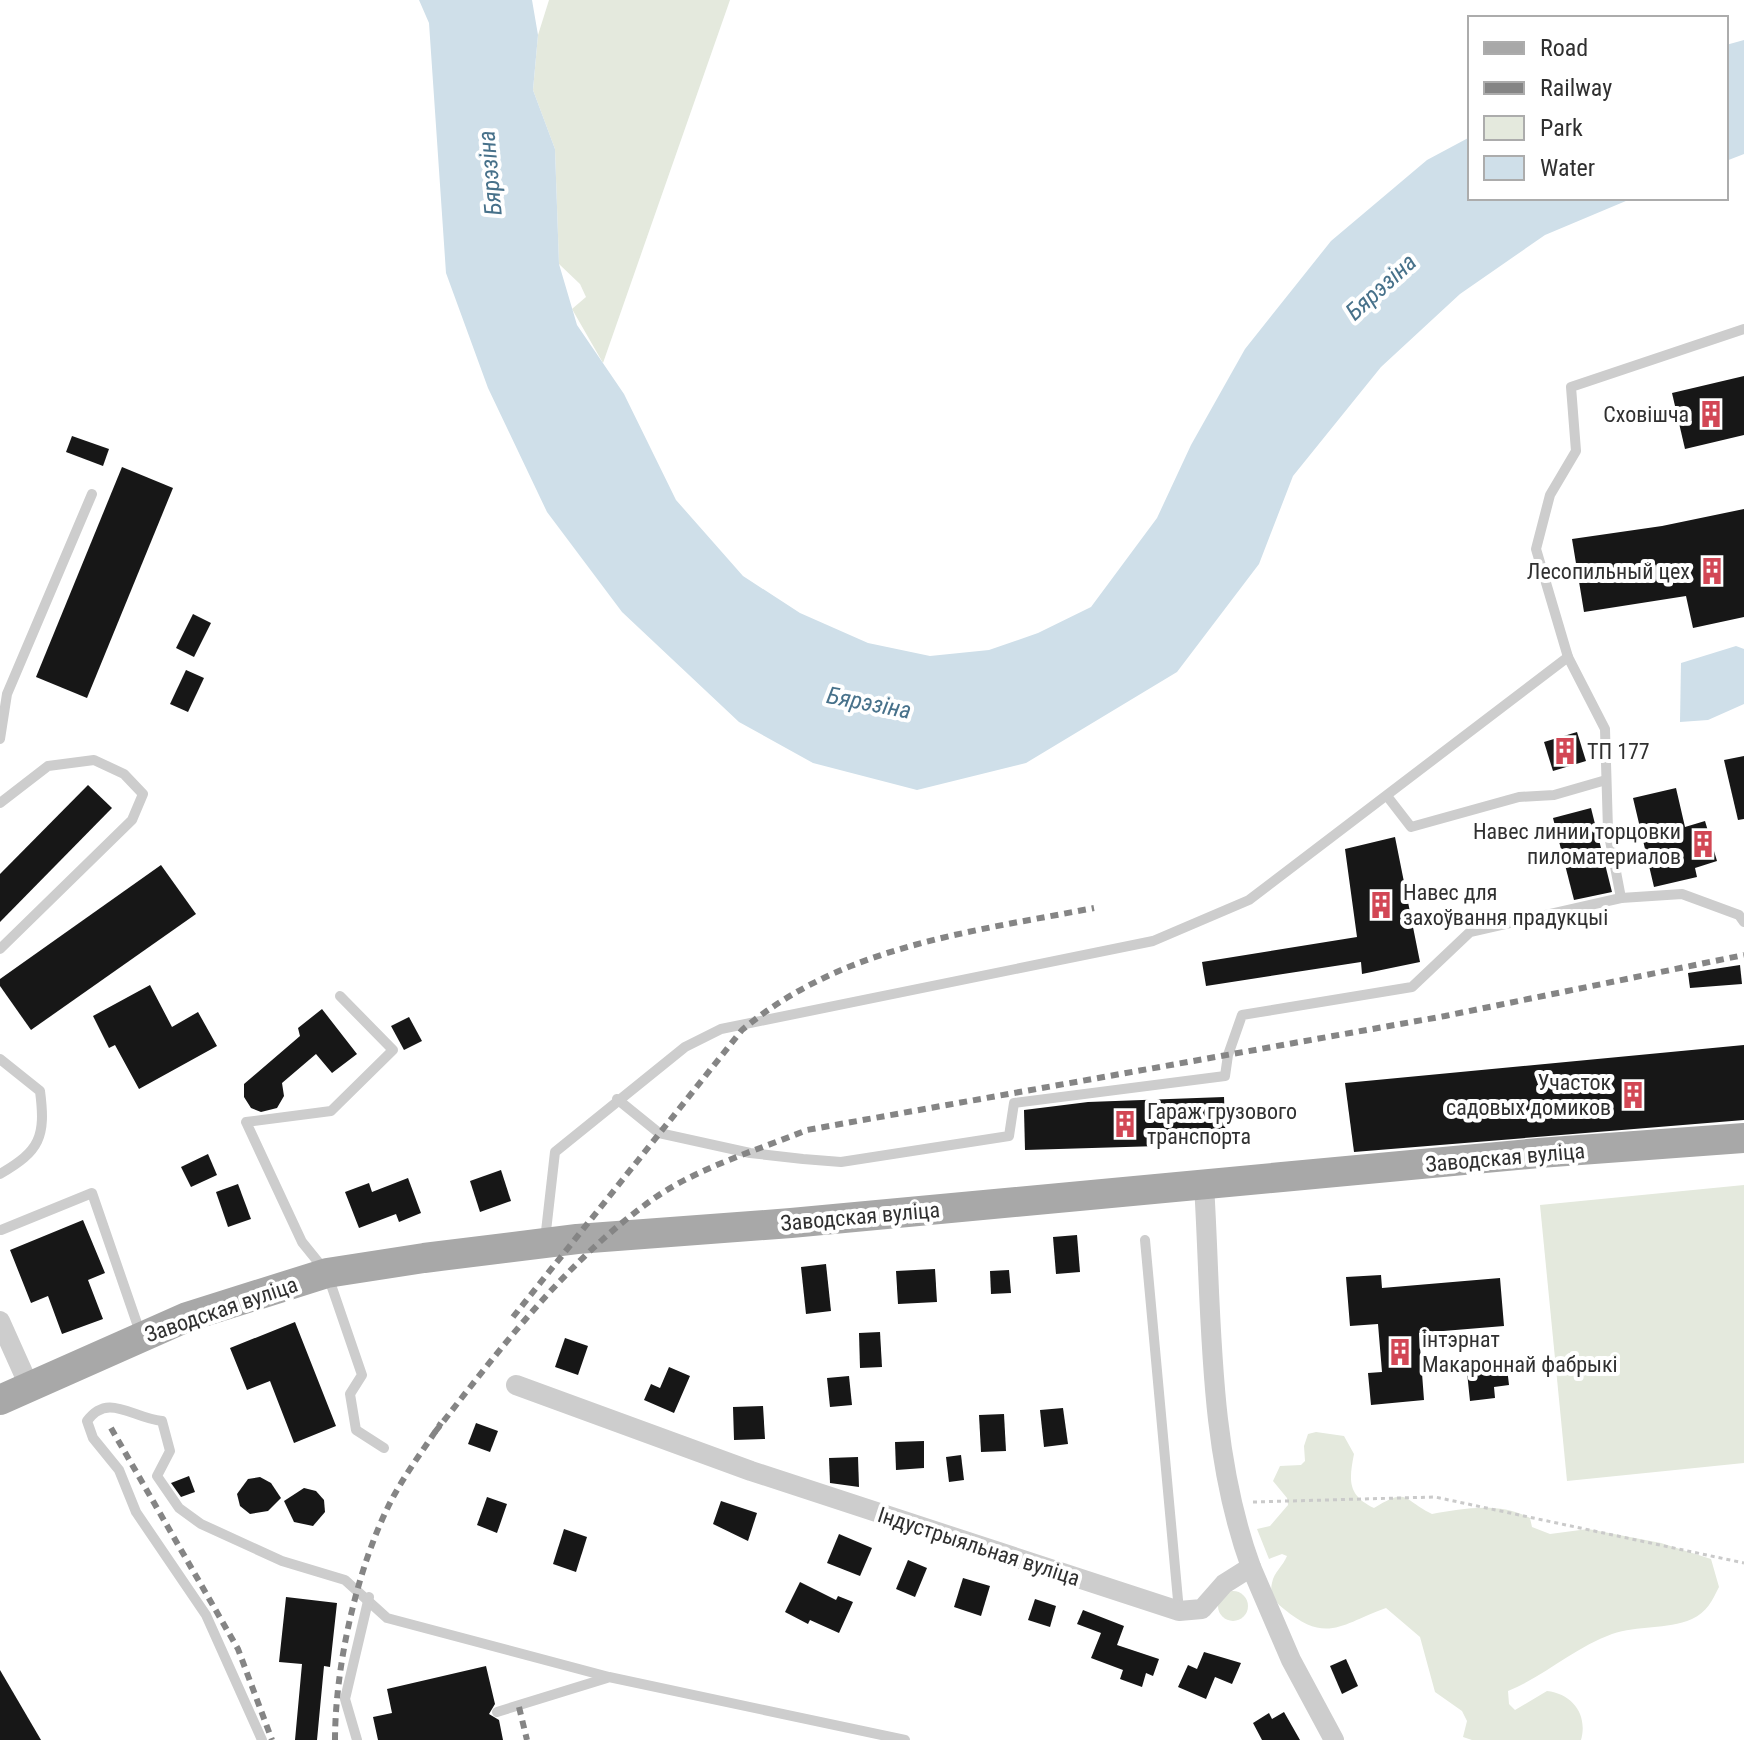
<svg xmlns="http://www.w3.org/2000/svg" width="1744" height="1740" font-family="'Roboto Condensed',sans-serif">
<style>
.green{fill:#e4e9dd}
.water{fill:#cfdfe9}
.building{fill:#171717}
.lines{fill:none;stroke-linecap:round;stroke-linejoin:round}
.path{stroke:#cacaca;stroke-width:3;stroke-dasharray:4 4;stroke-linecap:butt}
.service{stroke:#cdcdcd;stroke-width:10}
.minor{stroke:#cdcdcd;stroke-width:20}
.primary{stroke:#a8a8a8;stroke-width:30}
.rail{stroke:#858585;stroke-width:6;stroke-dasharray:8 6;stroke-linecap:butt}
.labels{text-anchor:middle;stroke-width:8;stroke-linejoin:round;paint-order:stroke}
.poi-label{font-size:22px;fill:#303030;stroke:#fff;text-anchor:end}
.street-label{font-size:22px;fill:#303030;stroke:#fff}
.water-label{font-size:24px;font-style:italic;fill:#47718a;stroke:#fff}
</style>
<rect width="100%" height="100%" fill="#fff"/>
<g class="green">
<path d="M549,0H730L603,363L572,309L586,297L580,284L559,264L555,149L533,90L538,35Z"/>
<path d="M1744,1185V1463L1567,1481L1540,1205Z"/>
<path d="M1316,1432L1344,1436L1354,1454C1349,1480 1347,1495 1374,1508C1408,1487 1402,1499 1432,1514C1464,1508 1501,1502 1530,1518L1532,1527L1550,1534L1588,1529L1661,1543L1711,1559L1719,1587C1712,1601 1707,1612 1692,1619C1666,1630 1638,1625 1612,1634C1575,1647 1545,1676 1508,1691L1509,1704L1515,1710L1547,1691C1573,1694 1588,1715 1581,1740H1472L1463,1737L1467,1721L1462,1711L1435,1692L1420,1637L1386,1608C1343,1623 1327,1645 1284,1609C1276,1603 1269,1594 1272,1583C1274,1572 1283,1566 1287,1556L1282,1554L1269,1559L1257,1529L1270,1526L1288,1505L1287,1498L1273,1481L1280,1466L1301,1465L1305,1461L1304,1446L1308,1434Z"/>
<circle cx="1233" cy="1606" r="15"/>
</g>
<g class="water">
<path d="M419,0H532L538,35L533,90L555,149L559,264L577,325L624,394L676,500L743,576L800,613L868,643L930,656L989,650L1038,633L1091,607L1157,518L1191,445L1245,349L1331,241L1427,160L1470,137V198H1633L1545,235L1460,294L1381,367L1293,476L1259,564L1177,672L1026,763L917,790L813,763L739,722L622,612L547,512L488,388L446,273L429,23Z"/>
<path d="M1744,40V154L1726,161V45Z"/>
<path d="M1736,646L1744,649V704L1708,720L1680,722L1681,663Z"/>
</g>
<g class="building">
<path d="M1744,376V435L1685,449L1672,393Z"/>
<path d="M72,436L109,449L103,466L66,452Z"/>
<path d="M122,467L173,488L87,698L36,677Z"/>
<path d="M1744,509V617L1693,628L1686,596L1584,612L1572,539L1662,526Z"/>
<path d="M193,614L211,623L194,657L176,648Z"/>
<path d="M186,670L204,678L188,712L170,704Z"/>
<path d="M1577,732L1586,761L1553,771L1544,742Z"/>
<path d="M1744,756V819L1738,820L1724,760Z"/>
<path d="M88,785L112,808L0,922V874Z"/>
<path d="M1676,788L1685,827L1705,821L1717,861L1695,868L1697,877L1654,887L1633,798Z"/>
<path d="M1591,808L1612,892L1574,900L1553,818Z"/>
<path d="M1395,837L1420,962L1362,974L1361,962L1206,986L1202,962L1357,937L1345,849Z"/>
<path d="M161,865L196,914L31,1030L0,986V979Z"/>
<path d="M1740,965L1742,984L1690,988L1688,973Z"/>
<path d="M150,985L172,1027L198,1012L217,1046L139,1089L115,1045L109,1048L93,1016Z"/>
<path d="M322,1009L357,1054L332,1073L316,1054L282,1083L284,1096L277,1108L261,1112L251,1108L244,1097V1084L300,1036L298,1028Z"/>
<path d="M409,1017L422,1041L404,1050L391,1026Z"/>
<path d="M1744,1045V1120L1354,1152L1345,1083Z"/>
<path d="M1224,1097L1226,1144L1025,1150L1024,1110L1088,1102Z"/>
<path d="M208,1154L217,1175L191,1187L181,1167Z"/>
<path d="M501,1170L511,1201L480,1212L470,1181Z"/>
<path d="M408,1178L421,1213L399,1222L396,1214L359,1228L345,1192L369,1183L372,1192Z"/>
<path d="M238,1184L251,1219L228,1227L216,1192Z"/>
<path d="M83,1220L105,1273L88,1280L103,1319L62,1334L48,1296L31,1303L10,1250Z"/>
<path d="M1077,1235L1080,1272L1056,1274L1053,1237Z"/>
<path d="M826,1264L831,1311L806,1314L801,1267Z"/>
<path d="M935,1269L937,1302L898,1304L896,1271Z"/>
<path d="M1009,1270L1011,1293L991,1294L990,1271Z"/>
<path d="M1381,1275L1382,1288L1500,1278L1504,1326L1419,1333L1424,1400L1371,1405L1368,1373L1382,1372L1378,1324L1350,1326L1346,1277Z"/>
<path d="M295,1322L336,1426L294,1443L270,1381L247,1390L230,1348Z"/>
<path d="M880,1332L882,1367L860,1368L859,1333Z"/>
<path d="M565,1338L588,1346L578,1375L555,1367Z"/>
<path d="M669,1367L690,1376L674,1413L644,1400L651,1384L660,1388Z"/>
<path d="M1507,1368L1509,1385L1494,1387L1495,1398L1470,1401L1467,1372Z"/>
<path d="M849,1376L852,1405L830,1407L827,1378Z"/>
<path d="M763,1406L765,1439L734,1440L733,1407Z"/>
<path d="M1063,1408L1068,1444L1044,1447L1040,1410Z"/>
<path d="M1004,1414L1006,1451L981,1452L979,1415Z"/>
<path d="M476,1423L498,1431L490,1452L468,1444Z"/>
<path d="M924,1441V1468L896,1470L895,1442Z"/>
<path d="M961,1455L964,1480L949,1482L946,1457Z"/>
<path d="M858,1457L859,1487L830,1483L829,1458Z"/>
<path d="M189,1476L195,1492L181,1497L171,1483Z"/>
<path d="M260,1477L271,1483L281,1498L268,1511L250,1514L240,1506L237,1494L248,1479Z"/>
<path d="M304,1488L316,1491L324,1500L325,1512L313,1526L294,1522L284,1501Z"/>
<path d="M487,1497L507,1504L497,1533L477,1525Z"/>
<path d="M721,1501L757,1513L748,1541L713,1524Z"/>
<path d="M564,1529L587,1537L576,1572L553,1564Z"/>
<path d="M839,1534L872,1548L860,1576L827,1563Z"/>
<path d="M908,1560L927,1568L915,1597L896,1589Z"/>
<path d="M963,1578L990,1586L981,1616L954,1607Z"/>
<path d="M800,1582L836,1600L838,1596L853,1602L839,1633L810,1620L808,1624L785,1612Z"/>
<path d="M286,1597L337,1603L330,1667L324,1666L317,1740H295L302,1664L279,1662Z"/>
<path d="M1035,1599L1056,1606L1050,1627L1028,1620Z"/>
<path d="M1083,1610L1124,1626L1117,1645L1159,1659L1153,1676L1146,1673L1142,1687L1120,1679L1123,1670L1091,1658L1101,1633L1077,1624Z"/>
<path d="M1204,1652L1241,1663L1232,1684L1215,1677L1206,1699L1178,1687L1188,1665L1197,1669Z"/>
<path d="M1346,1659L1358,1686L1342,1694L1330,1666Z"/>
<path d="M486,1666L495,1704L489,1714L499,1720L503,1740H378L373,1717L392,1713L387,1689Z"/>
<path d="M0,1670L41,1740H0Z"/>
<path d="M1284,1712L1300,1740H1262L1253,1723L1269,1713L1272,1719Z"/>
</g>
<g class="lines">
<path class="path" d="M1253,1502L1435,1497L1744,1563"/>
<g class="service">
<path d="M1568,657L1536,549L1550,495L1576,451L1571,387L1744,329"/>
<path d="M0,739L7,694L92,494"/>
<path d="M1387,796L1411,827L1519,797L1554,795L1606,780"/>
<path d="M0,803L48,766L94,760L124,774L143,794L132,820L0,949"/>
<path d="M340,996L393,1050L331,1111L246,1122L302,1242L327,1273L362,1375L350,1394L356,1430L384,1448"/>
<path d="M0,1059L40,1091C46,1137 40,1151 0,1174"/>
<path d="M617,1099L659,1133L750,1153L803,1159L841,1162L1009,1136L1014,1103L1225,1076L1228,1055L1242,1015L1412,987L1470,932L1621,898"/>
<path d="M1,1230L92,1193L141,1335"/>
<path d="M545,1240L555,1152L685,1047L721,1029L1153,941L1249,900L1568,657L1605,729L1608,830L1621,898L1682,894L1739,915L1744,922"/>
<path d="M1145,1240L1179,1611"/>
<path d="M497,1712L607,1678"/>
<path d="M262,1740L206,1615L136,1512L119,1470L93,1438L87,1421C108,1392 132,1418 162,1421L170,1451L157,1476L179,1508L201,1524L282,1561L345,1580L387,1618L609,1677L905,1740"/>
<path d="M357,1740L345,1699L369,1597"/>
</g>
<g class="minor">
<path d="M1204,1185C1212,1312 1207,1447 1251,1567"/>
<path d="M0,1321L30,1388"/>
<path d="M516,1385L751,1471L1179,1611L1202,1609L1224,1584L1251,1567L1291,1660L1334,1740"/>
</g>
<path class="primary" d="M0,1400L187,1317L327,1273L424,1258L577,1239L791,1223L1539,1153L1744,1138"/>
<g class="rail">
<path d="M513,1317L742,1030C842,946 970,932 1094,908"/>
<path d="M111,1428L238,1649L272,1740"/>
<path d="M435,1432C501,1348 567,1259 656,1197C700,1167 758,1150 807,1130L1445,1016L1744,955"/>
<path d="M519,1707L527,1740"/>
<path d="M335,1740C335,1667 357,1567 391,1501C405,1474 424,1449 441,1423"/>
</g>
</g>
<defs>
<g id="building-bare" transform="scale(2.16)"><path d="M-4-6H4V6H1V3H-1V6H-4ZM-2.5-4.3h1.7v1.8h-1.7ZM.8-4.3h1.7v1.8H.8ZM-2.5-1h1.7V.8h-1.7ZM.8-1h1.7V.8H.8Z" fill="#d24755" stroke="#fff" stroke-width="2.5" paint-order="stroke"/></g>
</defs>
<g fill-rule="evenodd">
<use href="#building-bare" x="1711" y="414"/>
<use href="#building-bare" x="1712" y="571"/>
<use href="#building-bare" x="1565" y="751"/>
<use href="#building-bare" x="1703" y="844"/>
<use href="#building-bare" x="1381" y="905"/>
<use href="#building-bare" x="1633" y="1095"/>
<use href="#building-bare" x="1125" y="1124"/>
<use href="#building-bare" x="1400" y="1352"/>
</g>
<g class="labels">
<g class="poi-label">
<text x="1689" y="422">Сховішча</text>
<text x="1690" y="579">Лесопильный цех</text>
<text x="1587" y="759" text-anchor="start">ТП 177</text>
<text x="1681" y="839">Навес линии торцовки<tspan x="1681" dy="25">пиломатериалов</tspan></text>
<text x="1403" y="900" text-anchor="start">Навес для<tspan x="1403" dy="25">захоўвання прадукцыі</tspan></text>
<text x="1611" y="1090">Участок<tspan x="1611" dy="25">садовых домиков</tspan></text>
<text x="1147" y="1119" text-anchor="start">Гараж грузового<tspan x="1147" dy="25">транспорта</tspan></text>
<text x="1422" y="1347" text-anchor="start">інтэрнат<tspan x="1422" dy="25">Макароннай фабрыкі</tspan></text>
</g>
<g class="street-label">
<text transform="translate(1505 1157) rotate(-5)" y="8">Заводская вуліца</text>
<text transform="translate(860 1216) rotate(-5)" y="8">Заводская вуліца</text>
<text transform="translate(221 1309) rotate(-19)" y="8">Заводская вуліца</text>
<text transform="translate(979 1546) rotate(18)" y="8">Індустрыяльная вуліца</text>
</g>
<g class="water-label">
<text transform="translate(490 173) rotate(-95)" y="8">Бярэзіна</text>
<text transform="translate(1381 287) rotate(-42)" y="8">Бярэзіна</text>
<text transform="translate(869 703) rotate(11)" y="8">Бярэзіна</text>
</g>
</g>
<rect x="1468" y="16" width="260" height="184" fill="#ffffff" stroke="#acacac" stroke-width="2"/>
<rect x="1484" y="42" width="40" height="12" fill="#a8a8a8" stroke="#acacac" stroke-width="2"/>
<text x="1540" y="56" font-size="24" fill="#303030">Road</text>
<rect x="1484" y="82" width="40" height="12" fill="#858585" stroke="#acacac" stroke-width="2"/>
<text x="1540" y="96" font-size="24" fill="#303030">Railway</text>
<rect x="1484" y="116" width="40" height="24" fill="#e4e9dd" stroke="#acacac" stroke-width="2"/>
<text x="1540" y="136" font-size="24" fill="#303030">Park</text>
<rect x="1484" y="156" width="40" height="24" fill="#cfdfe9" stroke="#acacac" stroke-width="2"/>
<text x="1540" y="176" font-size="24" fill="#303030">Water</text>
</svg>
